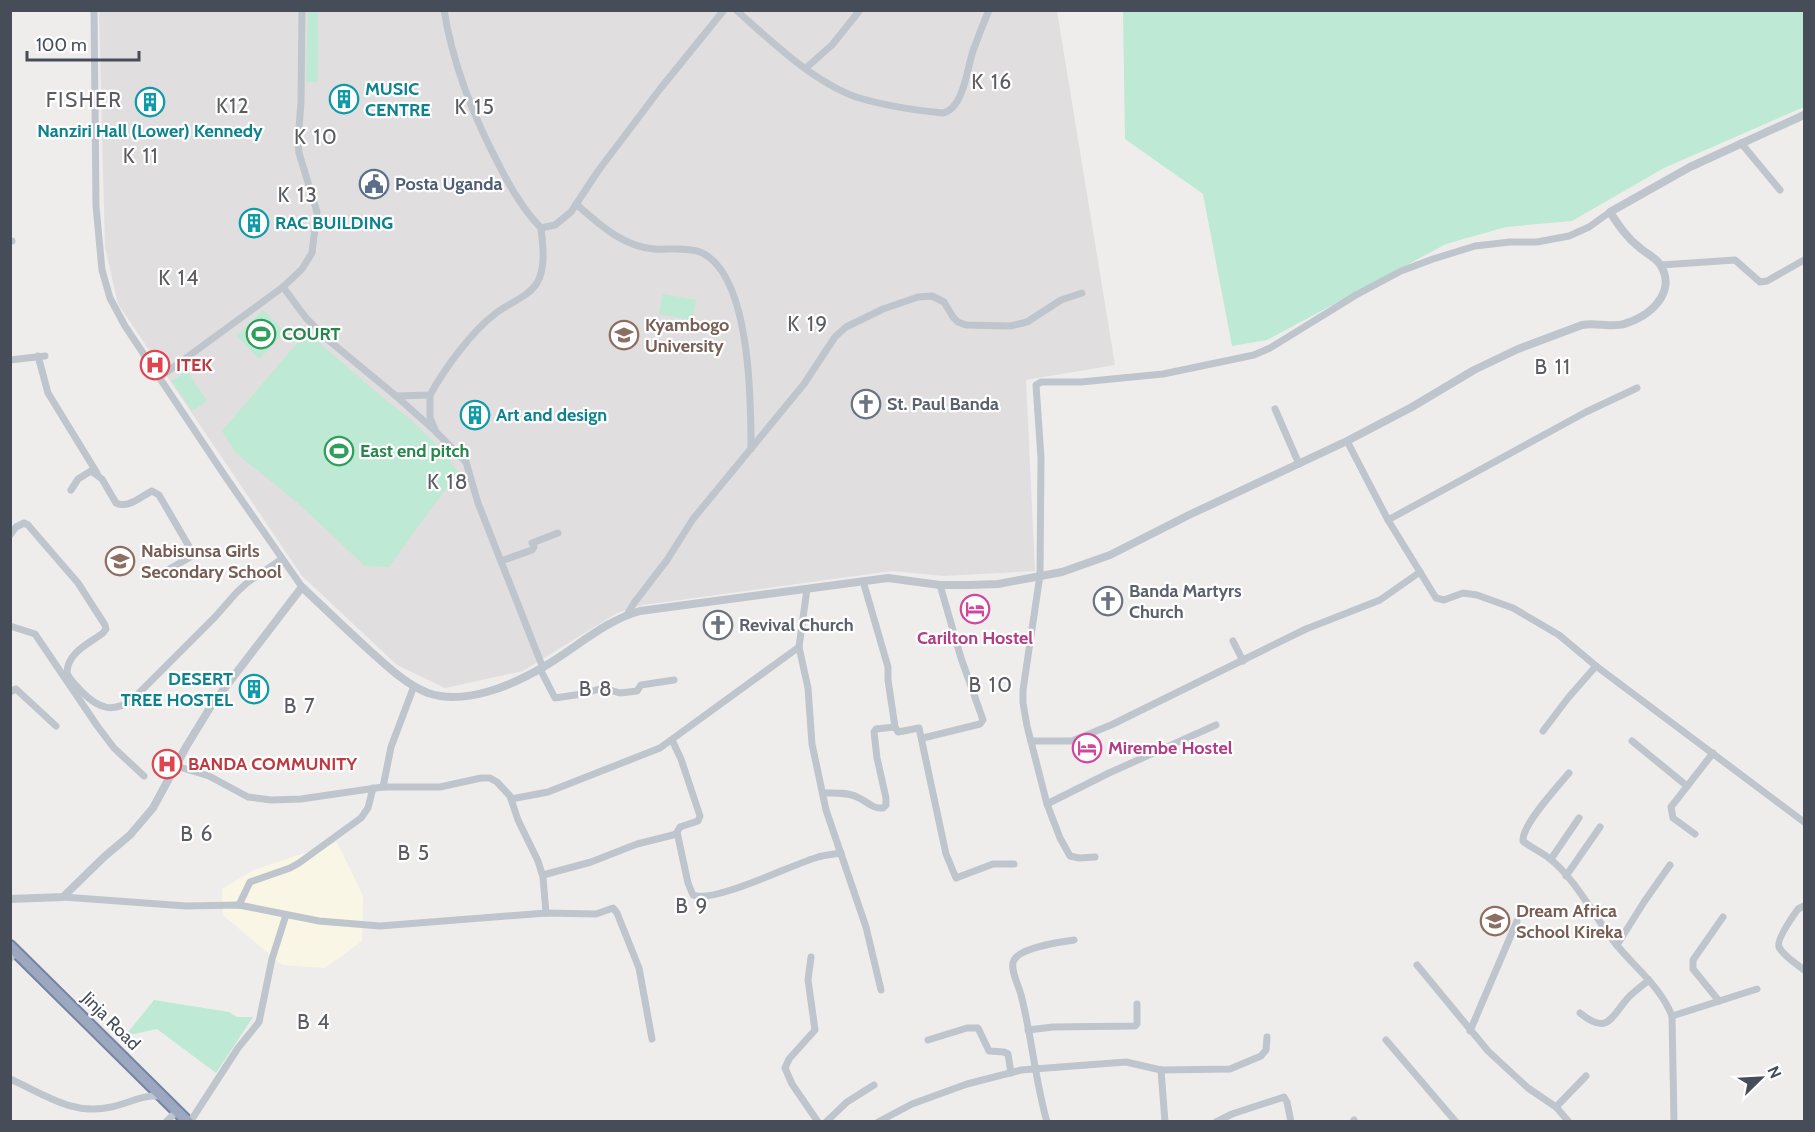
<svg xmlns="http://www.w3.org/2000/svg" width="1815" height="1132" font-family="Cabin,sans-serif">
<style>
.commercial{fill:#f9f6e6}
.education{fill:#e0dede}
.green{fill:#bee9d4}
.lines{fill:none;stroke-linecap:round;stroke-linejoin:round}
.trunk-casing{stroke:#7484a3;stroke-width:14}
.minor{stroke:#bfc5cd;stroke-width:7}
.tertiary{stroke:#bfc5cd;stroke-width:8}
.trunk{stroke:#9ba8c0;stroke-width:10}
.labels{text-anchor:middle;stroke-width:4.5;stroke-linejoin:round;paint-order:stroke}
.culture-label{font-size:18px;font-weight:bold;fill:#0d838f;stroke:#fff;text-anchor:start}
.service-label{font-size:18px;font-weight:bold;fill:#4e5e75;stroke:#fff;text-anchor:start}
.education-label{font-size:18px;font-weight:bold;fill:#785e54;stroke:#fff;text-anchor:start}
.leisure-label{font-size:18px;font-weight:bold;fill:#27864d;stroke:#fff;text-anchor:start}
.health-label{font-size:18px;font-weight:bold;fill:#be3a42;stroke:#fff;text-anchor:start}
.worship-label{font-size:18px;font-weight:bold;fill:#5b616d;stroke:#fff;text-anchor:start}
.hotel-label{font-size:18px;font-weight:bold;fill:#b23c85;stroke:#fff}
.street-label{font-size:18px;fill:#474d58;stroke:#fff}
.quarter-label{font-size:21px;letter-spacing:1.5px;fill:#5a5c61;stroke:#fff}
</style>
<rect width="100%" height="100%" fill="#efedec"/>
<path class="commercial" d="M337,842L363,896L362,941L325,968L282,965L223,915L222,889L254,870Z"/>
<path class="education" d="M99,10L1057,11L1115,365L1026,380L1035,571L944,576L892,571L643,605L617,613L523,671L445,688L397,665L302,576L118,304L105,247Z"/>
<g class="green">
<path d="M308,11H318V82H306Z"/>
<path d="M1123,11H1804V107L1664,168L1572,221L1506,227L1446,244L1267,340L1232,346L1203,194L1125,139Z"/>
<path d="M663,294L696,300L692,320L659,314Z"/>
<path d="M263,310L285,332L259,359L237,336Z"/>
<path d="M309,334L382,397L412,421L442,450L458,472L389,567L365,566L299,504L236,453L222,431L299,341Z"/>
<path d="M187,371L207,401L192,411L172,381Z"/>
<path d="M154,1000L229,1012L237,1017H253L216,1073L157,1029L125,1036Z"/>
</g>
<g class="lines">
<g class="trunk-casing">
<path id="trunk" d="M10,946L188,1122"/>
</g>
<g class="minor">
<path d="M94,10L96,206L102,270L110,298L125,326L227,479L302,587"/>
<path d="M444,10C453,66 474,118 500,167C511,189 524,211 541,228"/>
<path d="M736,10C771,41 812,81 856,97C885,106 913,110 943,113C964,108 967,68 973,51C978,37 983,24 989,10"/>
<path d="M806,68L832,45L860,10"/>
<path d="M1741,143L1780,190"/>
<path d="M576,204C599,224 623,247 654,249C669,250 686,247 700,252C751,273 751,402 751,449"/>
<path d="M541,228L555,225L571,212L598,171L660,89L724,10"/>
<path d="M10,241H12"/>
<path d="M1661,265L1735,260L1760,282L1767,281L1804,260"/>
<path d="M283,287L306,318L326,338L396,396L430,395C445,368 471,332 496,313C509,303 528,297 537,283C546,268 543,245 541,228"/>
<path d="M38,356L48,393L97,473"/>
<path d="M10,360L45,356"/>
<path d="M160,377L283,287L302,269L312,253L317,212L299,153L298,141L301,102L302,10"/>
<path d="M430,395V418L436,432L466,462L478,503L543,668"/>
<path d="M396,396L434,430"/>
<path d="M1275,409L1299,464"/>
<path d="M1347,441L1388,520L1436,598L1444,600L1463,593L1477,595L1513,608L1559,635L1596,666L1804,822"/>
<path d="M71,490L78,479L91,471L102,479L116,503C128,509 140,497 152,491L159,495L194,555L157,576"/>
<path d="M1388,520L1586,412L1637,388"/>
<path d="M10,535L16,527L24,523L28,525L78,583L105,625L106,629L103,633C88,644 67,653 67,673C70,681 77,686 82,692C99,709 114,714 134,698L215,617L237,592L248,582L282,559"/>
<path d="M501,561L532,550L534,547L532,543L558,533"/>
<path d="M863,581L888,667V680L895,727"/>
<path d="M807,589L799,647L808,688L812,744L826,810L866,927L881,990"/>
<path d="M627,615L634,603L667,560L693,519L804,384L835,337L846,327L883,309L918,297L932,296L944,302L953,317L958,322L966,325L1010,326L1027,322L1061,300L1082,293"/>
<path d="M10,626L35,634L98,727L114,748L144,776"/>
<path d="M1233,641L1243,661"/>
<path d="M540,669L555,698L582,694L603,688L620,693L637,691L641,685L674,680"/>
<path d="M10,692L16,689L56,726"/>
<path d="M1543,731L1568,698L1596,666"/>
<path d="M923,738L980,724L983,720L961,658L940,585"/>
<path d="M672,740L681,759L700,816L698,821L680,827L677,832L688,883L693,895C713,904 793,864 818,857C826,855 833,854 841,853"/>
<path d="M1031,741H1072L1111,725L1306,629L1380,600L1420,572"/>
<path d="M1632,741L1687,786"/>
<path d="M176,766L209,776L248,797L271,800L301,799L383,787H440L481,778H490L497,782L510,796L518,820L538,861L543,877L546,913"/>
<path d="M1569,773C1558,786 1521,826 1523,841C1531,848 1542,852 1550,859C1574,877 1596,919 1615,943C1635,968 1660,986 1672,1016L1674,1122"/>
<path d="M383,787L391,747L414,686"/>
<path d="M823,793C834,793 847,792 857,797C867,801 872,809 883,808L886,805V798L877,758L874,732L876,729L895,727L898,732L919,728L946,854L956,878L993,864H1014"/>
<path d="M511,799L548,792L660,748L799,647"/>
<path d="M1047,804L1109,773L1216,725"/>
<path d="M1695,834L1673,818L1671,807L1713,753"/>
<path d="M1095,857L1079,858L1070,856L1060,838L1047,804L1027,726L1023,703V690L1040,575L1041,458L1036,385L1041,382H1081L1163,374L1254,355L1270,348L1356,295L1401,271L1433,259L1475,246L1510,242H1537L1569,236L1589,227L1610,212"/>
<path d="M1551,859L1579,818"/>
<path d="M543,875L591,862L637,844L677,834"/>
<path d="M1566,876L1600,827"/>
<path d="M63,897L186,906L239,905L319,921L380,926L546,913L596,914L613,908L617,913L639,968L652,1039"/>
<path d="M239,905L250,882L290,868L299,863L361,818L368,808L373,788"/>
<path d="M1804,906L1798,909C1793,916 1776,940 1779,947C1783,956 1797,964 1804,970"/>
<path d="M1617,945L1644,902L1670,865"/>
<path d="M811,957L808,980L815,1030L789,1059L785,1068L792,1084L818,1122"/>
<path d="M10,959L16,951"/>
<path d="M1417,965L1488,1051L1528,1088L1556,1107L1569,1122"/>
<path d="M1719,1001L1693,969V960L1723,917"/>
<path d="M1580,1013C1607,1035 1610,1019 1627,999C1633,992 1642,986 1649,980"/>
<path d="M1672,1016L1757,989"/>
<path d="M1028,1030L1053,1027L1135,1026L1137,1024V1004"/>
<path d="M1470,1031L1517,921"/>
<path d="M928,1040L967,1028H978L989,1051L1004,1052L1008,1054L1011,1073"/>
<path d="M1386,1040L1456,1122"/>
<path d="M1161,1070L1230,1069L1261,1056L1266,1050L1267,1037"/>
<path d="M10,1079C44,1094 73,1116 111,1107C127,1104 144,1094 161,1096"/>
<path d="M1556,1107L1586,1076"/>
<path d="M1354,1120L1355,1122"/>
<path d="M166,1122L177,1111"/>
<path d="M190,1122L238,1048L259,1022L272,959L286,915"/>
<path d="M826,1122L847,1102L874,1085"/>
<path d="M878,1122L912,1104L967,1084L1021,1070L1126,1062L1161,1070L1165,1122"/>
<path d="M1047,1122C1035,1080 1032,1037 1021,995C1019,986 1009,968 1014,960C1021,947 1061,942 1074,940"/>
<path d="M1216,1122L1232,1114L1284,1097L1287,1102L1291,1122"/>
</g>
<path class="tertiary" d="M10,899L63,897L104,857L130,835L153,808L186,747L211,706L302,587C324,608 346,629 369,650C387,666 405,684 428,693C465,706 513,685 545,666C576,648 604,621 640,611L888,578L940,585H970L998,584L1062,572L1110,555L1189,515L1347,441L1412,407L1474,370L1518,349L1582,325C1596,322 1611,328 1624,324C1648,318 1677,293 1661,266C1657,258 1647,254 1640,248C1627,238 1619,226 1610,212L1690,167L1804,115"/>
<use href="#trunk" class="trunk"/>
</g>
<defs>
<g id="building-ring" transform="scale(1.5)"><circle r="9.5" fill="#fff" stroke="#0f9aa8" stroke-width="1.5"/><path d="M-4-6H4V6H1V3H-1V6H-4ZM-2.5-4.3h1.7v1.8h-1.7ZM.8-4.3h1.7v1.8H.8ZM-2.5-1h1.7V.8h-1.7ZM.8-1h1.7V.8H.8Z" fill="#0f9aa8"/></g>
<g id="civic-ring" transform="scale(1.5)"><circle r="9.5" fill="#fff" stroke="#5c6f8a" stroke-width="1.5"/><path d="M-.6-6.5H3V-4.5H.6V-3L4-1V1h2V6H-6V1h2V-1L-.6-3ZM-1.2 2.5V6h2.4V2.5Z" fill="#5c6f8a"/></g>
<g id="stadium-ring" transform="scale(1.5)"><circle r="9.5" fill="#fff" stroke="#2e9e5b" stroke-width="1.5"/><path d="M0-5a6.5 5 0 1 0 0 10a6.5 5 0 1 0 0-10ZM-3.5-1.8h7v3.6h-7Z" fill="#2e9e5b"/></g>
<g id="university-ring" transform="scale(1.5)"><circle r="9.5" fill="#fff" stroke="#8d6e63" stroke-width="1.5"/><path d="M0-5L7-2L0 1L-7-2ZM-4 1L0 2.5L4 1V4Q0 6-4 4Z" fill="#8d6e63"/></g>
<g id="hospital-ring" transform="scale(1.5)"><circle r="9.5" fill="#fff" stroke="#e0444e" stroke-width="1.5"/><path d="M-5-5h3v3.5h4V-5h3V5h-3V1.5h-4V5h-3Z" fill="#e0444e"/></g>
<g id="church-ring" transform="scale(1.5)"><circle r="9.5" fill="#fff" stroke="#6b7280" stroke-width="1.5"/><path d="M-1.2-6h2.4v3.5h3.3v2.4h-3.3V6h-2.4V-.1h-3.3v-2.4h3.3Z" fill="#6b7280"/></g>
<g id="school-ring" transform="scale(1.5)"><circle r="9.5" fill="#fff" stroke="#8d6e63" stroke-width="1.5"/><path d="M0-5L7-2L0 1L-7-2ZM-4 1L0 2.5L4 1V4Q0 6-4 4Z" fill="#8d6e63"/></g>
<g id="hotel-ring" transform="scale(1.5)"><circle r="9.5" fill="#fff" stroke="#d1479c" stroke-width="1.5"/><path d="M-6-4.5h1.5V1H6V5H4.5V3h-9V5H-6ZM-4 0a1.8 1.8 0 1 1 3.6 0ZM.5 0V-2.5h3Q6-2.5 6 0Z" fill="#d1479c"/></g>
</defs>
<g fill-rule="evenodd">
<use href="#building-ring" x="344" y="99"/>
<use href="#building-ring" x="150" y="102"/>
<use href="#civic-ring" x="374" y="184"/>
<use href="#building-ring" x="254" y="223"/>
<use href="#stadium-ring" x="261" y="334"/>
<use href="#university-ring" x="624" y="335"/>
<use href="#hospital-ring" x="155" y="365"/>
<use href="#church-ring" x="866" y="404"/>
<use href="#building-ring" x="475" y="415"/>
<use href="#stadium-ring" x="339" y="451"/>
<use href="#school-ring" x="120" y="561"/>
<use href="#church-ring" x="1108" y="601"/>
<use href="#hotel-ring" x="975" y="609"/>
<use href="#church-ring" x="718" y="625"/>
<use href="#building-ring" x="254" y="689"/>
<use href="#hotel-ring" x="1087" y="748"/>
<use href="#hospital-ring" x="167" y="764"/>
<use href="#school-ring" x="1495" y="921"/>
</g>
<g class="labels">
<g class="culture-label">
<text x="365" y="95">MUSIC<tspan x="365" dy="21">CENTRE</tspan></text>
<text x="150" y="137" text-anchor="middle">Nanziri Hall (Lower) Kennedy</text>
<text x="275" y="229">RAC BUILDING</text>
<text x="496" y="421">Art and design</text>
<text x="233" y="685" text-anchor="end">DESERT<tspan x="233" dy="21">TREE HOSTEL</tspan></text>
</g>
<g class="service-label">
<text x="395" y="190">Posta Uganda</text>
</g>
<g class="education-label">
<text x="645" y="331">Kyambogo<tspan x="645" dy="21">University</tspan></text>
<text x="141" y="557">Nabisunsa Girls<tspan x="141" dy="21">Secondary School</tspan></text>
<text x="1516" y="917">Dream Africa<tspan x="1516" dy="21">School Kireka</tspan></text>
</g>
<g class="leisure-label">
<text x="282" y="340">COURT</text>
<text x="360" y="457">East end pitch</text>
</g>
<g class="health-label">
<text x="176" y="371">ITEK</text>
<text x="188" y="770">BANDA COMMUNITY</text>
</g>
<g class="worship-label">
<text x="887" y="410">St. Paul Banda</text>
<text x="1129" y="597">Banda Martyrs<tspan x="1129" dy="21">Church</tspan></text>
<text x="739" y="631">Revival Church</text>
</g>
<g class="hotel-label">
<text x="975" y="644">Carilton Hostel</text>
<text x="1108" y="754" text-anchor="start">Mirembe Hostel</text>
</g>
<g class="street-label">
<text transform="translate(111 1021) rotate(45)" y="6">Jinja Road</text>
</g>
<g class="quarter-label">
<text x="992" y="89">K 16</text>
<text x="84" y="107">FISHER</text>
<text x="233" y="113">K12</text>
<text x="475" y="114">K 15</text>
<text x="316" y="144">K 10</text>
<text x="141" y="163">K 11</text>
<text x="298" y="202">K 13</text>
<text x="179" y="285">K 14</text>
<text x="808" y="331">K 19</text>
<text x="1553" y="374">B 11</text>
<text x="448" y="489">K 18</text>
<text x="991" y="692">B 10</text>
<text x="596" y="696">B 8</text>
<text x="300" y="713">B 7</text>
<text x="197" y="841">B 6</text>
<text x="414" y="860">B 5</text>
<text x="692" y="913">B 9</text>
<text x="314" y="1029">B 4</text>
</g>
</g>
<rect width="1815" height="1132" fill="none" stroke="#474d58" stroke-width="24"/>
<g transform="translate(1761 1078) rotate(66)" stroke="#ffffff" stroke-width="4.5" paint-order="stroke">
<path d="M0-4.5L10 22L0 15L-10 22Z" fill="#474d58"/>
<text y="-9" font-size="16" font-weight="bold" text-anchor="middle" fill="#474d58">N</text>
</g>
<path d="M27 51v9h112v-9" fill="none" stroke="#474d58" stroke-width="3"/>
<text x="36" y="51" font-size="18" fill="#474d58" stroke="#ffffff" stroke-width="4.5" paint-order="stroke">100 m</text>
</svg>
